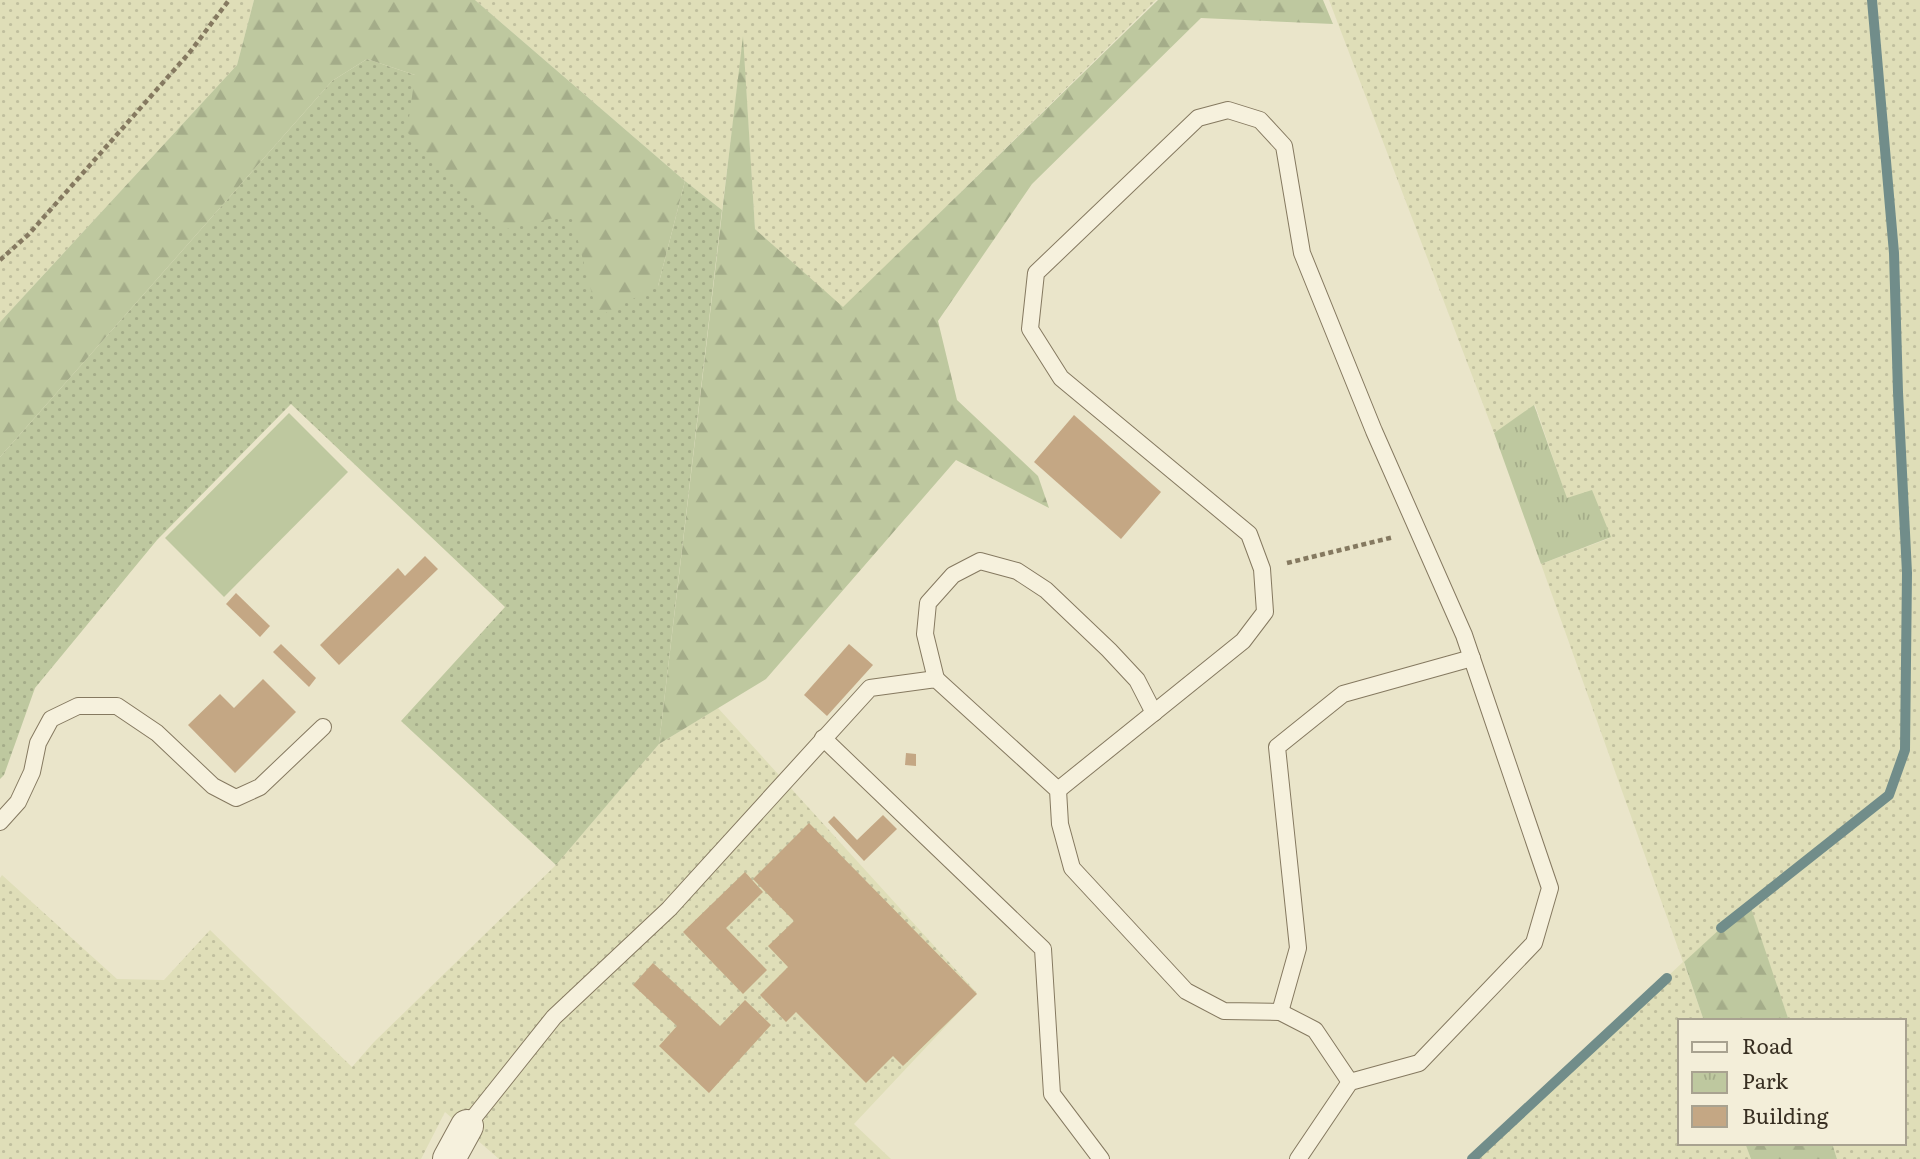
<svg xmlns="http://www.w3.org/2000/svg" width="1920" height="1159" font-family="Literata,serif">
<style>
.farmland{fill:url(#farmland-dots)}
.grass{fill:url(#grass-dots)}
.forest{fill:url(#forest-firs)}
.park{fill:url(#park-tufts)}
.pitch{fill:#bec89f}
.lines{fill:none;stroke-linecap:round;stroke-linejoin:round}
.stream{stroke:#718d8a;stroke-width:10}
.building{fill:#c4a784}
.service-casing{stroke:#857960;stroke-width:18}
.minor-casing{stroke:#857960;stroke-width:34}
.path{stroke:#857960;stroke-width:4.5;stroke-dasharray:5 3.5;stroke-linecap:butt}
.service{stroke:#f6f1dd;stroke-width:16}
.minor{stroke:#f6f1dd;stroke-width:32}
</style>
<defs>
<pattern id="farmland-dots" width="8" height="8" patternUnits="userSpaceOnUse" patternTransform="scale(1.75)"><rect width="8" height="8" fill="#dfdeb8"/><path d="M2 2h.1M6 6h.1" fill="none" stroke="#c0bf9e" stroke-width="1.8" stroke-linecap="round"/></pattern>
<pattern id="grass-dots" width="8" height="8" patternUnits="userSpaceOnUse" patternTransform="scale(1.75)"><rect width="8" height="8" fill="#bec89f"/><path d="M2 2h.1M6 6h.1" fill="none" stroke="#a4ac89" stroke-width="1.8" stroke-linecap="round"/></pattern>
<pattern id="forest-firs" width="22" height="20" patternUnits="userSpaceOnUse" patternTransform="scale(1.75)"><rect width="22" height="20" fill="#bec89f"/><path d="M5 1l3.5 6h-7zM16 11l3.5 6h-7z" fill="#a4ac89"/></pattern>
<pattern id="park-tufts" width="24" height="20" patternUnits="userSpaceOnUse" patternTransform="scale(1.75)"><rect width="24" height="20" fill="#bec89f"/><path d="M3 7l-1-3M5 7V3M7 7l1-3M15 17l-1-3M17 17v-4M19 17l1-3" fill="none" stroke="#a4ac89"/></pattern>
</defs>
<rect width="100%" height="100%" fill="#eae5ca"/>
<g class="farmland">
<path d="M0,0H254L237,65L0,322Z"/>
<path d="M475,0H1156L843,308L755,229L743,42L722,210L685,181Z"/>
<path d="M1329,0H1920V1159H1837L1832,1143H1904V1021H1789L1749,906L1684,963L1704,1021H1680V1143H1745L1751,1159H1472L1683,962L1541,564L1610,538L1567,499L1535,405L1494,433Z"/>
<path d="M718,708L977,993L854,1124L891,1159H499L445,1112L421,1159H0V878L2,875L117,979L164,980L210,930L352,1067L374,1042L556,865L659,744Z"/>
</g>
<path class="grass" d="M367,59L415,75L571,213L658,286L685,181L722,210L659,744L556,865L401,721L505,607L291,404L157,540L35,688L4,775L0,779V457L332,81Z"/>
<g class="forest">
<path d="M254,0H475L685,181L658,286L598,317L571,214L502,230L407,132L415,75L367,59L332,81L0,457V322L237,65Z"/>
<path d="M1158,0H1323L1333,24L1201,18L1032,184L938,321L957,400L1038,476L1049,508L956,460L766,679L659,744L743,36L755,229L843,307Z"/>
<path d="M1750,905L1789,1021H1704L1684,962L1721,928Z"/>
<path d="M1745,1143H1832L1837,1159H1751Z"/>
</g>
<path class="park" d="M1534,405L1567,498L1592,490L1611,537L1541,564L1494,433Z"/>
<path class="pitch" d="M289,413L348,472L224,597L165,538Z"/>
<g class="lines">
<g class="stream">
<path d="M1721,928L1889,795L1905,750L1907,573L1898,392L1894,253L1872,0"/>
<path d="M1472,1159L1667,978"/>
</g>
</g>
<g class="building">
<path d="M1074,415L1161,492L1121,539L1034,462Z"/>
<path d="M425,556L438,569L339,665L320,645L398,568L405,576Z"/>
<path d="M236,593L270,626L260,637L226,604Z"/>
<path d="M281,644L316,678L309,687L273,652Z"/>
<path d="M849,644L873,665L827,716L804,695Z"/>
<path d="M263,679L296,712L235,773L188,725L220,694L234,708Z"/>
<path d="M906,753L916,754V766L905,765Z"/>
<path d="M883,815L897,829L864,861L828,822L834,816L857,840Z"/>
<path d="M809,823L977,994L903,1066L893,1056L866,1083L796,1012L786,1022L760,995L788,967L768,946L794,921L753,879Z"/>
<path d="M745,872L763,892L726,928L767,970L743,994L683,932Z"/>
<path d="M653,963L720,1026L745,1000L771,1025L709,1093L659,1046L677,1026L633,985Z"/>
</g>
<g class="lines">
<g class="service-casing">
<g id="service">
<path d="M936,679L925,634L928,603L953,575L980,561L1017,571L1046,590L1109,650L1137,680L1154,713"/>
<path d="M823,738L1043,949L1052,1094L1101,1159"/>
<path d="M1058,790L1243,641L1265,612L1262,569L1249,534L1061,378L1030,329L1036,273L1198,118L1228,110L1260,120L1284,146L1302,253L1374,431L1464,635L1550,888L1534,943L1419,1063L1350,1082L1298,1159"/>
<path d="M0,822L18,802L32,772L38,743L51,719L78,706H117L157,733L213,786L236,798L260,787L323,727"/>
<path d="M1280,1012L1298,948L1277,747L1343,694L1472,658"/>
<path d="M467,1126L554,1017L669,909L870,688L936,679L1058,790L1060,824L1072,868L1186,991L1224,1011L1280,1012L1315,1030L1350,1082"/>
</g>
</g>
<g class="minor-casing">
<path id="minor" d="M449,1159L467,1126"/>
</g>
<g class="path">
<path d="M0,260L29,234L190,52L229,0"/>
<path d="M1287,563L1394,537"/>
</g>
<use href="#service" class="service"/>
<use href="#minor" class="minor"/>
</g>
<rect x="1678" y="1019" width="228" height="126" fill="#f3eed9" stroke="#a8a290" stroke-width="2"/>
<rect x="1692" y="1042" width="35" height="10" fill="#f6f1dd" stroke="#a8a290" stroke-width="2"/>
<text x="1742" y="1054" font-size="21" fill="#382f22">Road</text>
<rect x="1692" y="1072" width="35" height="21" fill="url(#park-tufts)" stroke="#a8a290" stroke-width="2"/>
<text x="1742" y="1089" font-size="21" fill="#382f22">Park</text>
<rect x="1692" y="1106" width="35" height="21" fill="#c4a784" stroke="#a8a290" stroke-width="2"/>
<text x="1742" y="1124" font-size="21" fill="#382f22">Building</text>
</svg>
